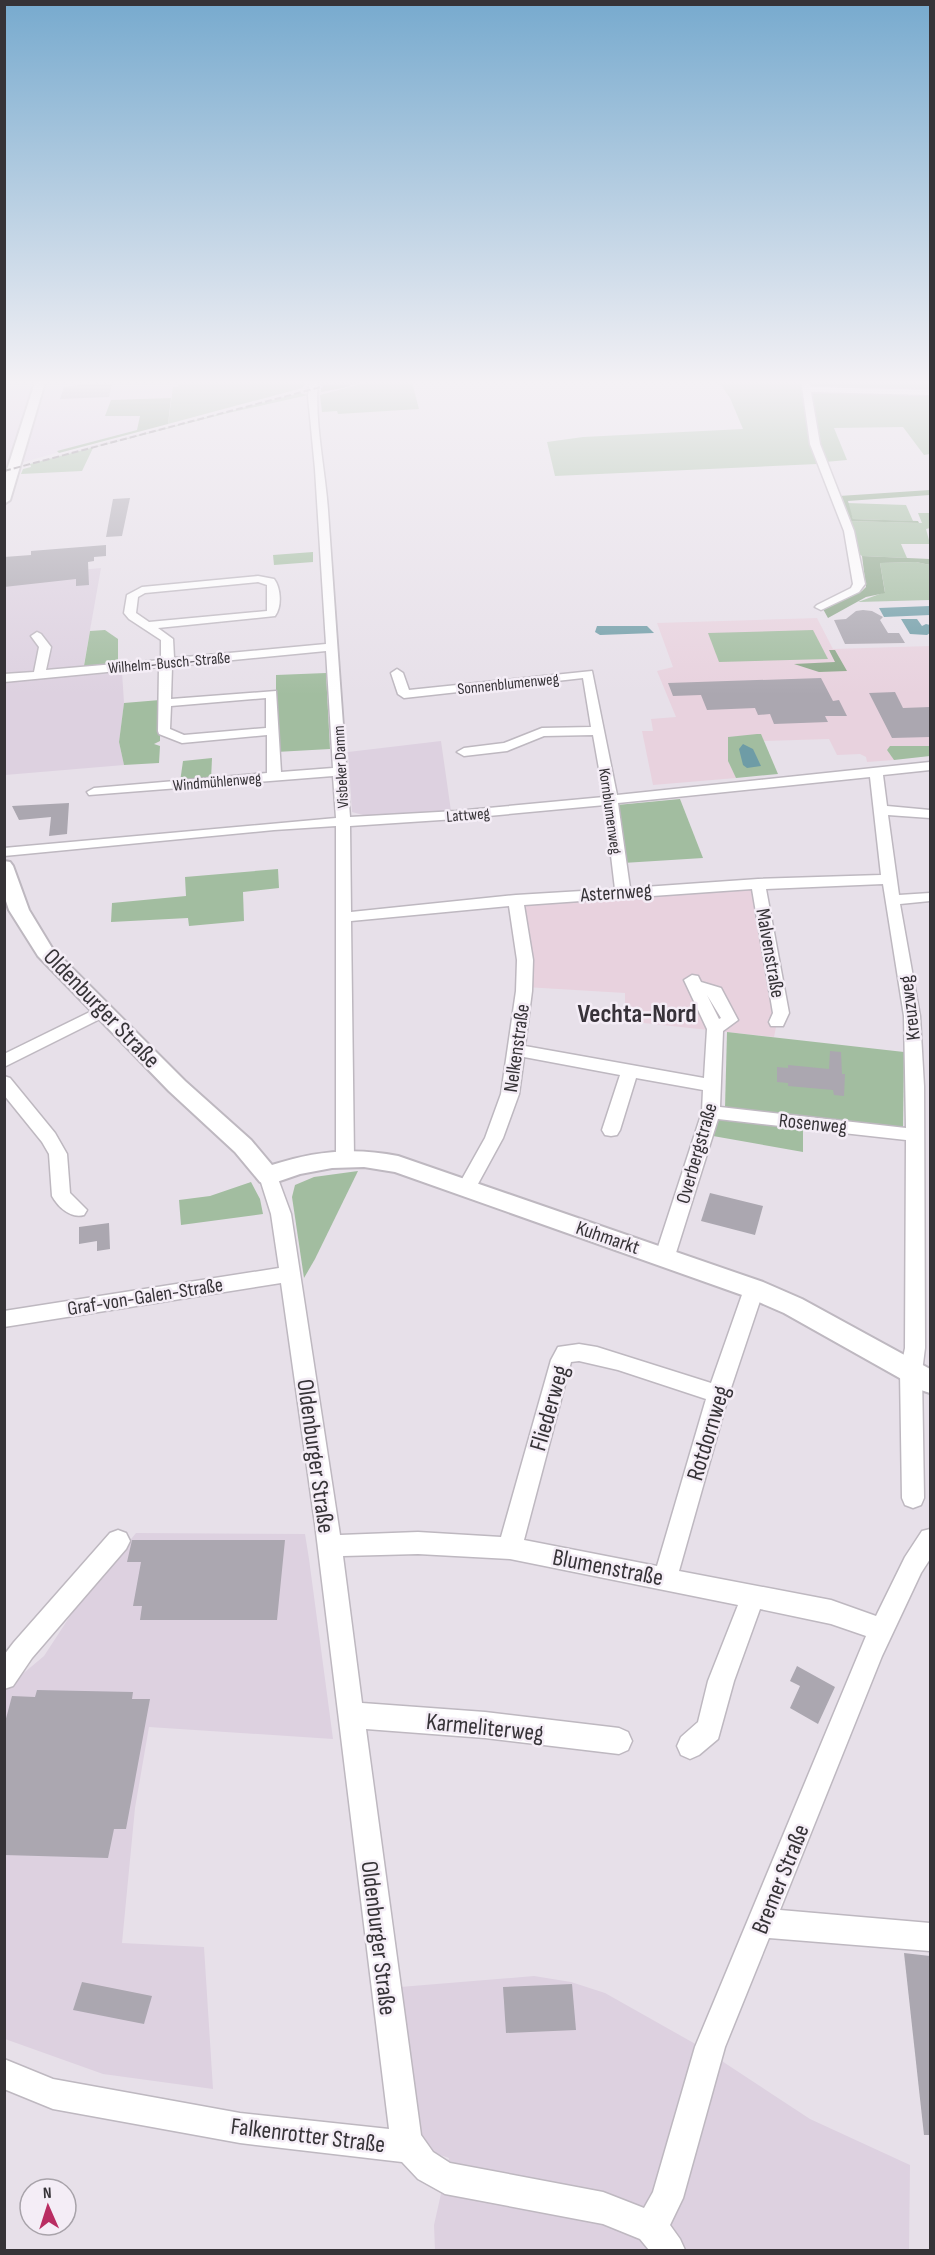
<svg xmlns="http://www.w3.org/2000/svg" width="935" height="2255" font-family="'Sofia Sans Condensed',sans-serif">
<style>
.built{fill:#ddd1e0}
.industrial{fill:#e1d4e7}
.education{fill:#e8d2de}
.green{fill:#a2bda0}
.forest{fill:#8da88a}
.water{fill:#6e9ca6}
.building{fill:#aba7b0}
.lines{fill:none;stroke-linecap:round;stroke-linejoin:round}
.minor-casing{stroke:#beb8c0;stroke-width:3}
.major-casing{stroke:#beb8c0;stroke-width:4}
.minor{fill:#fff;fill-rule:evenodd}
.major{fill:#fff;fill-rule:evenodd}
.rail{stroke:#868187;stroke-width:2;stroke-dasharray:7 3;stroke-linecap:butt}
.labels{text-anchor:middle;stroke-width:5;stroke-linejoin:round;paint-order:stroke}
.far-street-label{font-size:16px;fill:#363337;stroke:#f4edf6}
.street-label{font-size:20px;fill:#363337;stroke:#f4edf6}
.near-street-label{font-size:24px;fill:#363337;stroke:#f4edf6}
.district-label{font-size:26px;font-weight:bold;fill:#373239;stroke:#f4edf6}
</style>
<rect width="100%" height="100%" fill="#e7e0e9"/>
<g class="built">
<path d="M354,379L94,447L5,471L91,446Z"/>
<path d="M101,568L84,664L86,667L5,674V577Z"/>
<path d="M122,672L124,703L119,742L124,765L5,775V682Z"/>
<path d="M441,741L451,811L367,816L352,812L348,752Z"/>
<path d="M136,1533L305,1534L309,1559L333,1739L149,1727L135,1808L122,1943L204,1947L213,2089L103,2074L5,2039L4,1693L7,1687L44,1656L74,1610Z"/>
<path d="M534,1976L571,1982L605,1993L699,2046L810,2119L910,2165L909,2250H435L434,2225L449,2158L431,2152L423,2139L417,2120L400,1987Z"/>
</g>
<path class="industrial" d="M5,379H200L179,380L178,387H173L171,398L111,400L141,416L137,430L24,462L5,465Z"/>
<g class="education">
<path d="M817,618L833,649L930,646V746L890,747L887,750L894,760L867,762L866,757L860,754L837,755L829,739L764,741L761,735L728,737V761L736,778L653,785L642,731H653L651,719L676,717L657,671L673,667L657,623Z"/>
<path d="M758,883L777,1022L774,1037L625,1021V993L525,987L516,900Z"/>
</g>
<g class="green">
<path d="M200,379H308L302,388L168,424L173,387H178L179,380Z"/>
<path d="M380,379H411L419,409L338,414L337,411L322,412L320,395Z"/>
<path d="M717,379H930V454L924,455L903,427L834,428L847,460L825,462L815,426L810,427L817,464L555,476L547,442L583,437L743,429L730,398Z"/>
<path d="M300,393L308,395L224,414L93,448L82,471L21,474L23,469L31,467L30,464Z"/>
<path d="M847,503L906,505L913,521L853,519Z"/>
<path d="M918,513H930V528L926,529L930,544H901L907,558L862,556L859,554L848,521L922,523Z"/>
<path d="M313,552V562L274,565L273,555Z"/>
<path d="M916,562L930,565V600L858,602L885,592L880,563Z"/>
<path d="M105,630L118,639V664L84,666L90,631Z"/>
<path d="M813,630L828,659L719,662L708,633Z"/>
<path d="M326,673L330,749L276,752V675Z"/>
<path d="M160,700V741L154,744L160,746L159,763L124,765L119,742L124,703Z"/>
<path d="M757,734H761L778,774L736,778L728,761V737Z"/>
<path d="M890,746H930V756L894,760L887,750Z"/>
<path d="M212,758L211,780L180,782L183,761Z"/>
<path d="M680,799L703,858L623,863L617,805Z"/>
<path d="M278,869L279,888L243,892L244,921L189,926L188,918L111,922L112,903L186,896L185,877Z"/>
<path d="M727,1032L904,1052L903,1128L725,1108Z"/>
<path d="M717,1117L803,1127V1152L713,1136Z"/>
<path d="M358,1171L315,1259L304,1278L292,1197L295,1185L314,1177Z"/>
<path d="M251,1182L260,1199L263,1214L181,1225L179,1200L210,1196Z"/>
</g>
<g class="forest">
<path d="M322,379H370L343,388L321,392V388L339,382L321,386L319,380Z"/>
<path d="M171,398L168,424L59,453L57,451L137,430L140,416H105L111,400Z"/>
<path d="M930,490V495L848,501L853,519L918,521L919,523L848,521L839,496Z"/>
<path d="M862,556L930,559V565L916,562L880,563L885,593L866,597L828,618L823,609L862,591L866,587Z"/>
<path d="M829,650H835L847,671L819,672L794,664L835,662Z"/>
</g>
<g class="water">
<path d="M930,606V615L884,617L879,608Z"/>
<path d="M901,619H917L922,626L926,624L930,625V633L927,635L910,634Z"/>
<path d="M597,626H647L654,633L600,635L595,632Z"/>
<path d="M743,744L753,749L761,766L747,768L743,765L739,749Z"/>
</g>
<g class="building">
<path d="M102,379H113L109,397L60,399L64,387L101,382Z"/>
<path d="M130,498L122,536L106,537L113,499Z"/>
<path d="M106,545V556L94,557V561L88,562L89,585L76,586V579L4,587V557L31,555V551Z"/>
<path d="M863,610L872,611L883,617L880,620L888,633H899L905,643L845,644L834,620L846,619L856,611Z"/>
<path d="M821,678L833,701L839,700L847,716H825L828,722L774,724L770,714L758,715L755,708L707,710L701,695L673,696L668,683Z"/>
<path d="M895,692L903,708L930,707V737L892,738L869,693Z"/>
<path d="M69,803L67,834L49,836L51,817L19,820L12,806Z"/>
<path d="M830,1051L841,1052L842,1074H845L844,1096L834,1095L833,1090L788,1086V1083L777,1082V1067L788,1068V1065L829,1069Z"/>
<path d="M710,1193L763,1206L755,1235L701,1221Z"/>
<path d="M109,1223L110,1249L97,1251V1241L79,1244V1227Z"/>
<path d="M132,1540H285L277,1620H140L142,1606H133L141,1562H127Z"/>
<path d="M797,1666L835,1687L818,1724L790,1708L800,1686L790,1681Z"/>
<path d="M37,1690L133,1692L132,1699H150L126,1829H114L108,1858L4,1855V1726L12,1696L35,1697Z"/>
<path d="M904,1953L930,1956V2135H924Z"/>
<path d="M82,1982L152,1996L144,2024L73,2010Z"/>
<path d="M572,1984L576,2030L506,2033L503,1987Z"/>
</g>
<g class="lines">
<g class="minor-casing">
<g id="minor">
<path d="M310,379H318C314,420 325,468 328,510C335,613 342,715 350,817L456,811L604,797L593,735L544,736L507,751L464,756L457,752L464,748L504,743L542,728L591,727L583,678L404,698L398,694L391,673L397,669L403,673L409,690L592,671L617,795L930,762V770L883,775L887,806L930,810V818L888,815L899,895L930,893V901L900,904L920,1016L924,1086L925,1348L922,1372L924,1498L921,1505L913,1508L905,1505L902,1498L900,1372L905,1348L906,1140L718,1119L675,1256L672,1261L665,1264L658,1261L655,1256L702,1112L703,1090L636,1078L620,1130L617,1135L611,1136L605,1135L602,1130L620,1075L524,1057L519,1094L503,1138L473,1193L466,1195L459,1193L457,1188L485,1138L501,1094L516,991L517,960L509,906L351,921L354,1157L351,1162L345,1164L339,1162L336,1157V826L274,830L4,856V848L336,818L333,776L89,795L87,792L94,788L267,773V735L182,743L159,734L158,731L159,667L4,682V674L34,672L39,647L31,636L37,632L41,634L51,647L46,670L161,660V640L129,619L124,613L127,595L142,587L258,576L274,579C281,588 282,607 275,616L158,628L173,639L174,658L326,644L315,469L308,396ZM258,582L267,585V611L149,622L136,613L138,597L145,593ZM326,651L333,768L281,772L276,691L171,699L172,666ZM266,698V728L184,735L170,729L171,706ZM870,777L881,875L758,879L630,888L618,803ZM605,805L615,889L516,895L351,912L350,826L456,819ZM883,884L904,1016L906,1128L720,1107L723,1031L738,1020L721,988L701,982L698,976L692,975L684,980L707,1029L704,1078L525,1046L532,991L533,960L524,905L752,889L773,1013L769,1022L771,1026H783L789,1013L766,889ZM707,995L721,1018L719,1019Z"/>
<path d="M801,379H809L810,387L930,390V395L811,392L820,444L854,531L865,584L859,592L821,610L815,607L817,605L851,588L853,584L844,531L810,444Z"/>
<path d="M102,1006L108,1007L110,1011L108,1015L4,1067V1054Z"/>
<path d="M4,1076L10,1078L55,1133L67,1154L70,1193L87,1210L84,1215C71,1219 58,1207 52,1196L49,1154L42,1142L4,1095Z"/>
<path d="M268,1169L275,1171L277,1176L291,1214L340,1535L418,1532L501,1537L551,1360L558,1347L579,1344L597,1347L711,1383L744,1289L747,1283L754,1281L761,1283L764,1289L729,1394L679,1571L831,1600L876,1616L905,1557L922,1531L930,1529V1559L921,1573L882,1656L780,1910L930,1923V1951L769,1938L725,2047L683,2198L670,2225L680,2239L685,2250H649L640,2239L603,2224L445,2194L418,2179L402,2162L240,2143L53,2109L4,2089V2059L53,2079L240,2113L389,2129L315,1524L281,1283L4,1327V1311L279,1268L271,1214L259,1176L261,1171ZM579,1361L618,1370L706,1399L657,1566L524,1540L571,1362ZM418,1554L510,1559L738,1605L708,1681L698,1722L681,1737L677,1746L681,1755L690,1759L699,1755L718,1739L734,1681L760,1609L831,1624L866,1636L695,2047L653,2192L644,2208L603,2192L450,2163L433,2152L421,2135L366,1729L485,1738L619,1754L628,1750L632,1741L628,1732L619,1728L485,1712L362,1703L343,1556Z"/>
<path d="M118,1530L126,1533L130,1541L126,1549L32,1658L13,1686L4,1689V1655L14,1642L110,1533Z"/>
</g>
</g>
<g class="major-casing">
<g id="major">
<path d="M36,379H46L10,500L4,504V479Z"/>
<path d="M4,861L10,862L13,866L29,910L52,948L185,1081L251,1140L272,1165C314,1151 354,1147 398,1156L763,1282L802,1299L930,1369V1393L921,1390L784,1313L745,1296L395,1172L364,1167L332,1168L300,1174L268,1185L260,1182L235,1152L169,1091L38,956L9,910L4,895Z"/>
</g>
</g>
<use href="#minor" class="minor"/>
<use href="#major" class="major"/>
<path class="rail" d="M4,471L351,379"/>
</g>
<linearGradient id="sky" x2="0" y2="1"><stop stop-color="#77aace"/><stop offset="0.55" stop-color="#f4f1f5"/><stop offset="1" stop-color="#f4f1f5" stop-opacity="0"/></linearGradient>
<rect width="935" height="695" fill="url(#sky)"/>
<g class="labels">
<g class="far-street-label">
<text transform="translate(169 662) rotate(-5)" y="6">Wilhelm-Busch-Straße</text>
<text transform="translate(508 683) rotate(-6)" y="6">Sonnenblumenweg</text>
<text transform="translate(340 767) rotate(-93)" y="6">Visbeker Damm</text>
<text transform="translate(217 781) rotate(-5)" y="6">Windmühlenweg</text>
<text transform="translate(611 811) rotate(82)" y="6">Kornblumenweg</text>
<text transform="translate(468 814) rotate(-5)" y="6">Lattweg</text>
</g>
<g class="street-label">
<text transform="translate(616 892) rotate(-4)" y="7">Asternweg</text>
<text transform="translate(771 953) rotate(80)" y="7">Malvenstraße</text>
<text transform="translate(909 1008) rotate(-97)" y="7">Kreuzweg</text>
<text transform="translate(516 1048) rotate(-82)" y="7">Nelkenstraße</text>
<text transform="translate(813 1123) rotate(6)" y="7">Rosenweg</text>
<text transform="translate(696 1153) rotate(-74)" y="7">Overbergstraße</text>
<text transform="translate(608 1237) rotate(19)" y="7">Kuhmarkt</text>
<text transform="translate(145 1296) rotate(-9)" y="7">Graf-von-Galen-Straße</text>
</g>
<g class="near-street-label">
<text transform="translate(102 1008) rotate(46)" y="8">Oldenburger Straße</text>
<text transform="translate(549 1408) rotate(-74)" y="8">Fliederweg</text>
<text transform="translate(708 1433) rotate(-73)" y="8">Rotdornweg</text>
<text transform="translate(316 1456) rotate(82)" y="8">Oldenburger Straße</text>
<text transform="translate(608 1567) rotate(11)" y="8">Blumenstraße</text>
<text transform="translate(485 1727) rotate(6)" y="8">Karmeliterweg</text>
<text transform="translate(780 1879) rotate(-68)" y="8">Bremer Straße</text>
<text transform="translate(379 1938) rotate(83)" y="8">Oldenburger Straße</text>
<text transform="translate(308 2135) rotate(7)" y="8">Falkenrotter Straße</text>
</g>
<g class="district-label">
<text x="637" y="1022">Vechta-Nord</text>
</g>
</g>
<rect width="935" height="2255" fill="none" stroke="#363337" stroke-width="12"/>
<g transform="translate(48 2207) rotate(357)"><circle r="28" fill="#f4edf6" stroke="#a8a3aa" stroke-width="1.5"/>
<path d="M0-4.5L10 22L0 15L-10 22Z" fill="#b92d62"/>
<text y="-9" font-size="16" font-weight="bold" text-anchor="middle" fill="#363337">N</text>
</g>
</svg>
